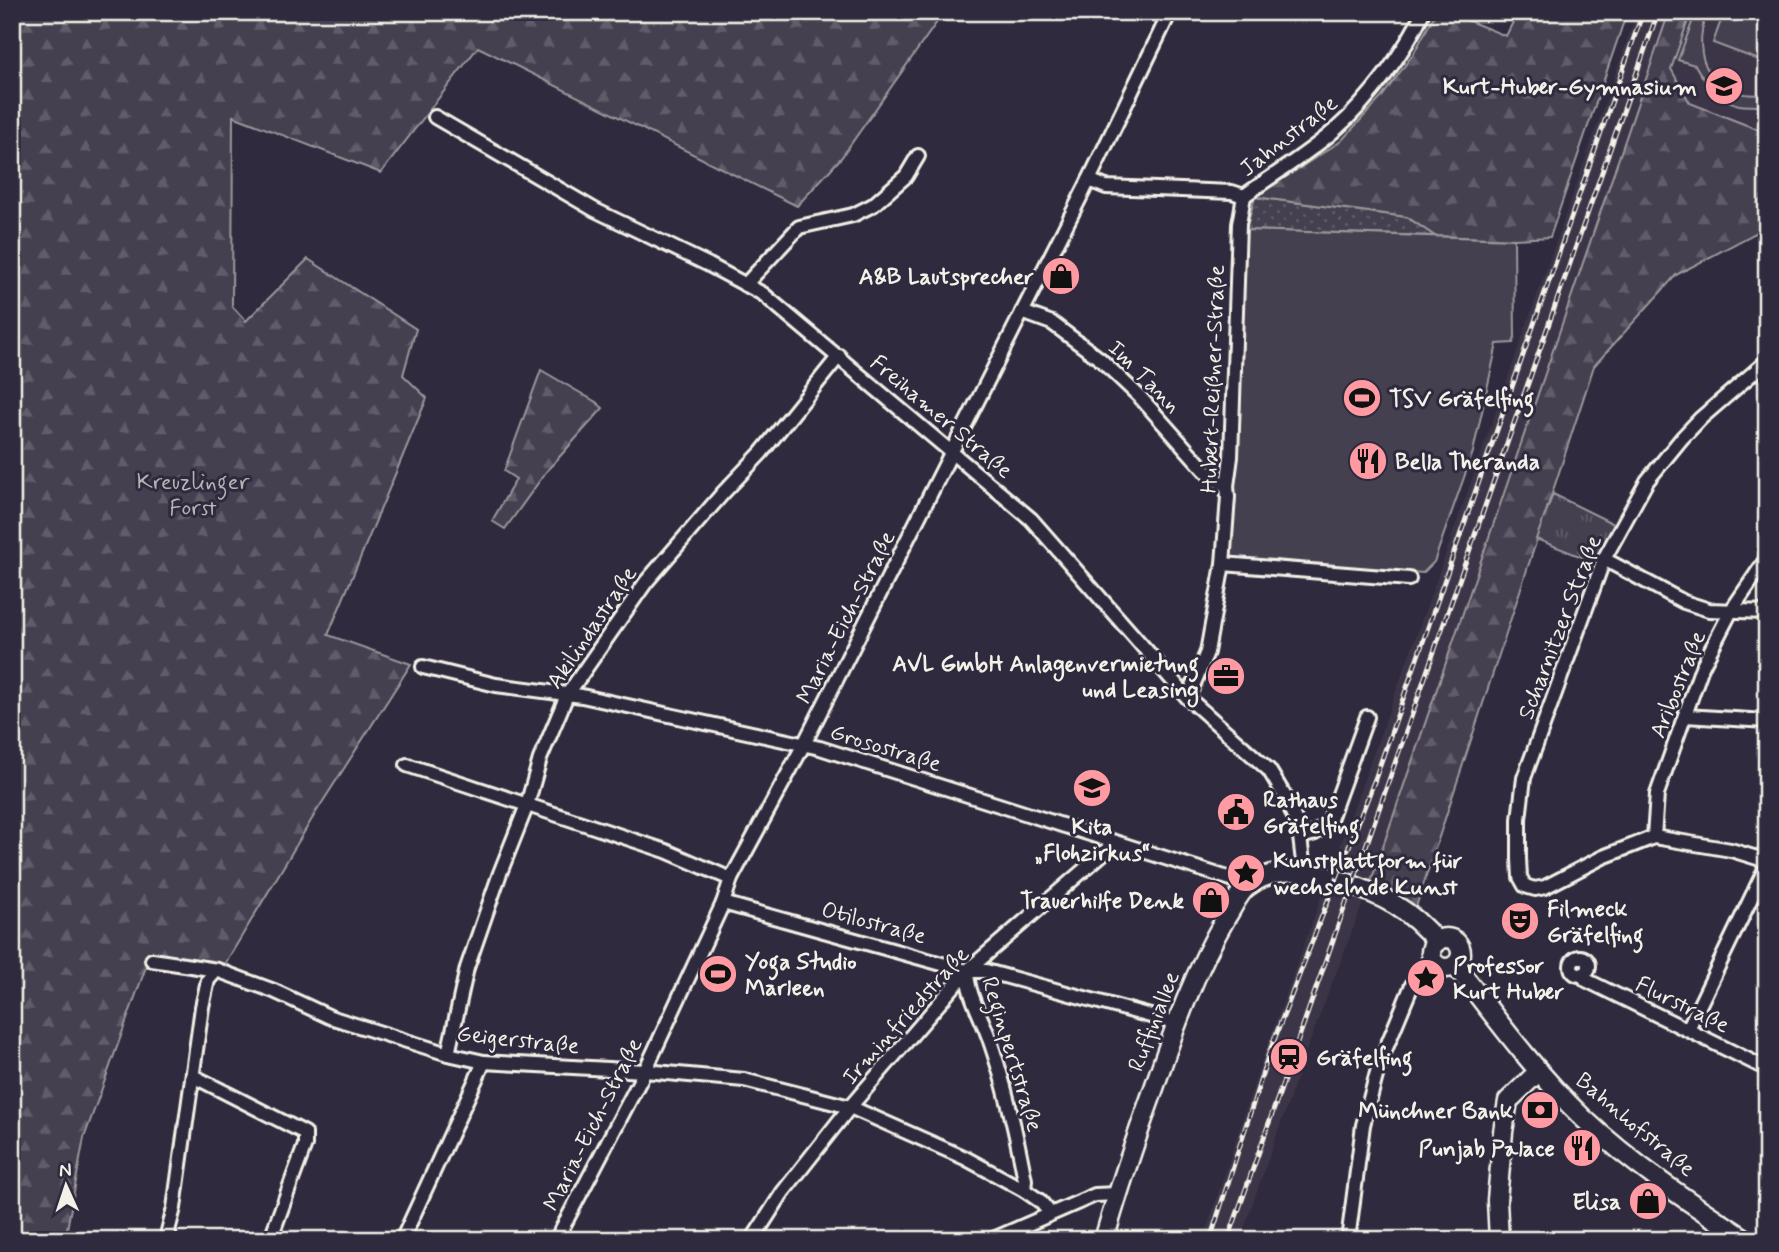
<svg xmlns="http://www.w3.org/2000/svg" width="1779" height="1252" font-family="Mynerve,sans-serif">
<style>
.built{fill:#3b3647}
.grass{fill:url(#grass-dots);stroke:#9c989c;stroke-width:2}
.forest{fill:url(#forest-firs);stroke:#9c989c;stroke-width:2}
.park{fill:url(#park-tufts);stroke:#9c989c;stroke-width:2}
.pitch{fill:#454050;stroke:#9c989c;stroke-width:2}
.lines{fill:none;stroke-linecap:round;stroke-linejoin:round}
.street-casing{stroke:#f4f1e8;stroke-width:18}
.secondary-casing{stroke:#f4f1e8;stroke-width:23}
.street{stroke:#2f2a3d;stroke-width:12}
.secondary{stroke:#2f2a3d;stroke-width:18}
.rail-casing{stroke:#f4f1e8;stroke-width:5}
.rail{stroke:#2f2a3d;stroke-width:2.5;stroke-dasharray:8;stroke-linecap:butt}
.labels{text-anchor:middle;stroke-width:6;stroke-linejoin:round;paint-order:stroke}
.poi-label{font-size:23px;font-weight:bold;fill:#f4f1e8;stroke:#2f2a3d;text-anchor:start}
.street-label{font-size:23px;fill:#f4f1e8;stroke:#2f2a3d}
.park-label{font-size:23px;fill:#b7b3b3;stroke:#2f2a3d}
</style>
<defs>
<pattern id="grass-dots" width="8" height="8" patternUnits="userSpaceOnUse" patternTransform="scale(1.75)"><rect width="8" height="8" fill="#454050"/><path d="M2 2h.1M6 6h.1" fill="none" stroke="#605c69" stroke-width="1.8" stroke-linecap="round"/></pattern>
<pattern id="forest-firs" width="22" height="20" patternUnits="userSpaceOnUse" patternTransform="scale(1.75)"><rect width="22" height="20" fill="#454050"/><path d="M5 1l3.5 6h-7zM16 11l3.5 6h-7z" fill="#605c69"/></pattern>
<pattern id="park-tufts" width="24" height="20" patternUnits="userSpaceOnUse" patternTransform="scale(1.75)"><rect width="24" height="20" fill="#454050"/><path d="M3 7l-1-3M5 7V3M7 7l1-3M15 17l-1-3M17 17v-4M19 17l1-3" fill="none" stroke="#605c69"/></pattern>
</defs>
<rect width="100%" height="100%" fill="#2f2a3d"/>
<filter id="ink" filterUnits="userSpaceOnUse"><feTurbulence type="fractalNoise" baseFrequency=".0143" numOctaves="2"/><feDisplacementMap in="SourceGraphic" scale="14" xChannelSelector="R" yChannelSelector="G"/><feConvolveMatrix kernelMatrix="1 2 1 2 8 2 1 2 1" color-interpolation-filters="sRGB"/></filter>
<g filter="url(#ink)">
<g class="built">
<path d="M1637,12H1670L1369,887L1307,1049L1240,1240H1203L1261,1063L1437,578Z"/>
<path d="M1691,12H1767V133L1690,103L1671,69Z"/>
</g>
<path class="grass" d="M1255,197L1407,217L1435,236L1246,230Z"/>
<g class="forest">
<path d="M12,12H367L368,17L419,12H944L841,158L797,206L478,47L381,173L233,116L232,306L246,321L308,259L416,329L403,375L427,398L328,635L411,664L318,809L225,964L151,953L84,1138L65,1240H12Z"/>
<path d="M1436,12H1447L1506,36L1518,12H1627L1550,237L1514,239L1435,236L1407,217L1255,197L1341,141L1381,98L1414,53Z"/>
<path d="M1669,12H1691L1671,69L1690,103L1767,133V227L1676,275L1594,366L1416,907L1369,887Z"/>
<path d="M541,370L596,402L603,408L546,472L505,529L492,521L516,479L504,471Z"/>
</g>
<path class="park" d="M1553,494L1614,524L1597,563L1536,539Z"/>
<g class="pitch">
<path d="M1696,12H1707C1689,60 1713,101 1767,94V108C1758,104 1749,107 1739,105C1717,99 1706,84 1695,65L1678,60Z"/>
<path d="M1724,12H1767V63L1713,43Z"/>
<path d="M1246,230L1514,239L1515,337L1513,343L1497,344L1473,452L1434,562L1423,573L1234,559L1231,555Z"/>
</g>
<g class="lines">
<g class="street-casing">
<g id="street">
<path d="M435,117L595,210L709,265L763,294L1031,519L1188,698L1269,770L1286,798L1299,829L1304,870"/>
<path d="M1089,180L1106,187L1232,192L1244,196"/>
<path d="M1244,196C1274,174 1308,154 1336,129C1369,100 1405,52 1423,12"/>
<path d="M745,285L799,227L853,215L873,205L906,176L918,156"/>
<path d="M1022,312L1052,323L1100,359L1140,397L1212,478L1227,486"/>
<path d="M1767,361L1701,418L1682,438L1647,481L1604,559L1524,778L1519,819V859L1520,877L1525,886L1535,889L1545,887L1603,857L1654,837L1731,850L1767,861"/>
<path d="M1604,559L1684,602L1709,610L1767,612"/>
<path d="M1223,564L1409,579"/>
<path d="M423,667L496,685L582,696L820,748L1231,879L1245,887"/>
<path d="M1188,698L1207,652L1223,564L1228,497L1227,486L1231,457L1239,224L1244,196"/>
<path d="M1685,716L1767,721"/>
<path d="M407,765L666,851L731,879"/>
<path d="M1301,837L1315,833L1329,822L1367,717"/>
<path d="M1654,837L1657,794L1702,667L1731,611L1767,558"/>
<path d="M723,903L967,971H986L1176,1023"/>
<circle cx="1580" cy="966" r="9"/>
<path d="M152,960L217,970L274,991L330,1017L448,1054L484,1062L645,1071L744,1080L850,1107L965,1158L1024,1190L1040,1201L1050,1213"/>
<path d="M967,971C968,996 981,1015 989,1038C1005,1084 1016,1132 1025,1180L1024,1190"/>
<path d="M1583,974L1586,980L1767,1069"/>
<path d="M1688,1029L1767,865"/>
<path d="M448,1054L467,968L500,873L527,805L540,759L567,695L646,582L723,493L761,453L839,356"/>
<path d="M193,1076L305,1133V1145L270,1240"/>
<path d="M171,1240L168,1231L174,1208L202,1007L208,980L217,970"/>
<path d="M402,1240L484,1062"/>
<path d="M556,1240L645,1071L723,903L731,879L803,746L1089,180L1170,12"/>
<path d="M752,1240L783,1192L850,1107L967,971L1115,843"/>
<path d="M991,1240L1095,1195L1117,1194"/>
<path d="M1348,1240L1363,1125L1379,1065L1412,985L1434,961"/>
</g>
</g>
<g class="secondary-casing">
<g id="secondary">
<circle cx="1446" cy="953" r="15"/>
<path d="M1455,965C1495,1017 1535,1072 1583,1118C1632,1164 1690,1203 1747,1240"/>
<path d="M1104,1240C1119,1188 1136,1138 1154,1088C1174,1029 1195,970 1227,916C1233,907 1239,892 1248,886C1277,864 1312,870 1344,882C1383,896 1410,909 1437,942"/>
<path d="M1499,1240L1497,1200L1503,1132L1508,1101L1539,1071"/>
</g>
</g>
<use href="#street" class="street"/>
<use href="#secondary" class="secondary"/>
<g class="rail-casing">
<g id="rail">
<path d="M1210,1240L1269,1053L1375,779L1643,12"/>
<path d="M1228,1240L1658,12"/>
</g>
</g>
<use href="#rail" class="rail"/>
</g>
</g>
<defs>
<g id="school-disc" transform="scale(2.0125)"><circle r="9.5" fill="#ff9aa2" stroke="#2f2a3d"/><path d="M0-5L7-2L0 1L-7-2ZM-4 1L0 2.5L4 1V4Q0 6-4 4Z" fill="#111"/></g>
<g id="shop-disc" transform="scale(2.0125)"><circle r="9.5" fill="#ff9aa2" stroke="#2f2a3d"/><path d="M-5-2.5h2.3a2.7 3.5 0 0 1 5.4 0H5L5.5 6h-11ZM-1.5-2.5h3a1.5 2.3 0 0 0-3 0Z" fill="#111"/></g>
<g id="stadium-disc" transform="scale(2.0125)"><circle r="9.5" fill="#ff9aa2" stroke="#2f2a3d"/><path d="M0-5a6.5 5 0 1 0 0 10a6.5 5 0 1 0 0-10ZM-3.5-1.8h7v3.6h-7Z" fill="#111"/></g>
<g id="restaurant-disc" transform="scale(2.0125)"><circle r="9.5" fill="#ff9aa2" stroke="#2f2a3d"/><path d="M-5-6h1v4h1v-4h1v4h1v-4h1v5L-1.5 .5V6h-2V.5L-5-1ZM5-6V6H3V1.5H1.5Q1.5-4 5-6Z" fill="#111"/></g>
<g id="office-disc" transform="scale(2.0125)"><circle r="9.5" fill="#ff9aa2" stroke="#2f2a3d"/><path d="M-6-3h4V-5.5h4V-3h4V5H-6ZM-1-4.5V-3h2v-1.5ZM-6 0V1H6V0Z" fill="#111"/></g>
<g id="civic-disc" transform="scale(2.0125)"><circle r="9.5" fill="#ff9aa2" stroke="#2f2a3d"/><path d="M-.6-6.5H3V-4.5H.6V-3L4-1V1h2V6H-6V1h2V-1L-.6-3ZM-1.2 2.5V6h2.4V2.5Z" fill="#111"/></g>
<g id="sight-disc" transform="scale(2.0125)"><circle r="9.5" fill="#ff9aa2" stroke="#2f2a3d"/><path d="M0-6L1.8-2.2L6-1.7L2.9 1.2L3.7 5.4L0 3.3L-3.7 5.4L-2.9 1.2L-6-1.7L-1.8-2.2Z" fill="#111"/></g>
<g id="theatre-disc" transform="scale(2.0125)"><circle r="9.5" fill="#ff9aa2" stroke="#2f2a3d"/><path d="M-5-5.5Q0-4 5-5.5V0Q5 5 0 6Q-5 5-5 0ZM-3.3-2.5H-1v1.5H-3.3ZM1-2.5H3.3v1.5H1ZM-2.8 1Q0 5.5 2.8 1Z" fill="#111"/></g>
<g id="station-disc" transform="scale(2.0125)"><circle r="9.5" fill="#ff9aa2" stroke="#2f2a3d"/><path d="M-3-6H3Q5-6 5-4V2Q5 4 3 4L4.5 6H3L1.5 4h-3L-3 6H-4.5L-3 4Q-5 4-5 2V-4Q-5-6-3-6ZM-3.5-4v3h7v-3ZM-3.5 1v1.5H-2V1ZM2 1v1.5H3.5V1Z" fill="#111"/></g>
<g id="bank-disc" transform="scale(2.0125)"><circle r="9.5" fill="#ff9aa2" stroke="#2f2a3d"/><path d="M-6-4H6V4H-6ZM0-2.3a2.3 2.3 0 1 0 0 4.6a2.3 2.3 0 1 0 0-4.6Z" fill="#111"/></g>
</defs>
<g fill-rule="evenodd">
<use href="#school-disc" x="1724" y="86"/>
<use href="#shop-disc" x="1061" y="276"/>
<use href="#stadium-disc" x="1362" y="398"/>
<use href="#restaurant-disc" x="1368" y="461"/>
<use href="#office-disc" x="1226" y="676"/>
<use href="#school-disc" x="1092" y="788"/>
<use href="#civic-disc" x="1236" y="812"/>
<use href="#sight-disc" x="1246" y="873"/>
<use href="#shop-disc" x="1211" y="900"/>
<use href="#theatre-disc" x="1520" y="921"/>
<use href="#stadium-disc" x="718" y="974"/>
<use href="#sight-disc" x="1426" y="978"/>
<use href="#station-disc" x="1289" y="1057"/>
<use href="#bank-disc" x="1540" y="1110"/>
<use href="#restaurant-disc" x="1582" y="1148"/>
<use href="#shop-disc" x="1648" y="1201"/>
</g>
<g class="labels">
<g class="poi-label">
<text x="1697" y="94" text-anchor="end">Kurt-Huber-Gymnasium</text>
<text x="1034" y="284" text-anchor="end">A&amp;B Lautsprecher</text>
<text x="1389" y="406">TSV Gräfelfing</text>
<text x="1395" y="469">Bella Theranda</text>
<text x="1199" y="671" text-anchor="end">AVL GmbH Anlagenvermietung<tspan x="1199" dy="26">und Leasing</tspan></text>
<text x="1263" y="807">Rathaus<tspan x="1263" dy="26">Gräfelfing</tspan></text>
<text x="1092" y="834" text-anchor="middle">Kita<tspan x="1092" dy="26">„Flohzirkus“</tspan></text>
<text x="1273" y="868">Kunstplattform für<tspan x="1273" dy="26">wechselnde Kunst</tspan></text>
<text x="1184" y="908" text-anchor="end">Trauerhilfe Denk</text>
<text x="1547" y="916">Filmeck<tspan x="1547" dy="26">Gräfelfing</tspan></text>
<text x="745" y="969">Yoga Studio<tspan x="745" dy="26">Marleen</tspan></text>
<text x="1453" y="973">Professor<tspan x="1453" dy="26">Kurt Huber</tspan></text>
<text x="1316" y="1065">Gräfelfing</text>
<text x="1513" y="1118" text-anchor="end">Münchner Bank</text>
<text x="1555" y="1156" text-anchor="end">Punjab Palace</text>
<text x="1621" y="1209" text-anchor="end">Elisa</text>
</g>
<g class="street-label">
<text transform="translate(1288 135) rotate(-38)" y="8">Jahnstraße</text>
<text transform="translate(1145 376) rotate(45)" y="8">Im Tann</text>
<text transform="translate(1212 379) rotate(-88)" y="8">Hubert-Reißner-Straße</text>
<text transform="translate(942 416) rotate(40)" y="8">Freihamer Straße</text>
<text transform="translate(845 617) rotate(-63)" y="8">Maria-Eich-Straße</text>
<text transform="translate(591 627) rotate(-56)" y="8">Akilindastraße</text>
<text transform="translate(1559 627) rotate(-69)" y="8">Scharnitzer Straße</text>
<text transform="translate(1677 684) rotate(-68)" y="8">Aribostraße</text>
<text transform="translate(886 747) rotate(17)" y="8">Grosostraße</text>
<text transform="translate(874 922) rotate(15)" y="8">Otilostraße</text>
<text transform="translate(1683 1004) rotate(26)" y="8">Flurstraße</text>
<text transform="translate(905 1015) rotate(-48)" y="8">Irminfriedstraße</text>
<text transform="translate(1153 1021) rotate(-69)" y="8">Ruffiniallee</text>
<text transform="translate(518 1039) rotate(6)" y="8">Geigerstraße</text>
<text transform="translate(1013 1054) rotate(73)" y="8">Reginpertstraße</text>
<text transform="translate(592 1124) rotate(-63)" y="8">Maria-Eich-Straße</text>
<text transform="translate(1636 1124) rotate(40)" y="8">Bahnhofstraße</text>
</g>
<g class="park-label">
<text x="193" y="489">Kreuzlinger<tspan x="193" dy="26">Forst</tspan></text>
</g>
</g>
<rect width="1779" height="1252" fill="none" stroke="#2f2a3d" stroke-width="42"/>
<rect x="21" y="21" width="1737" height="1210" fill="none" stroke="#f4f1e8" stroke-width="2.5" filter="url(#ink)"/>
<g transform="translate(66 1186) rotate(357)" stroke="#2f2a3d" stroke-width="5" paint-order="stroke">
<path d="M0-5L12 26L0 18L-12 26Z" fill="#f4f1e8"/>
<text y="-10" font-size="19" font-weight="bold" text-anchor="middle" fill="#f4f1e8">N</text>
</g>
</svg>
